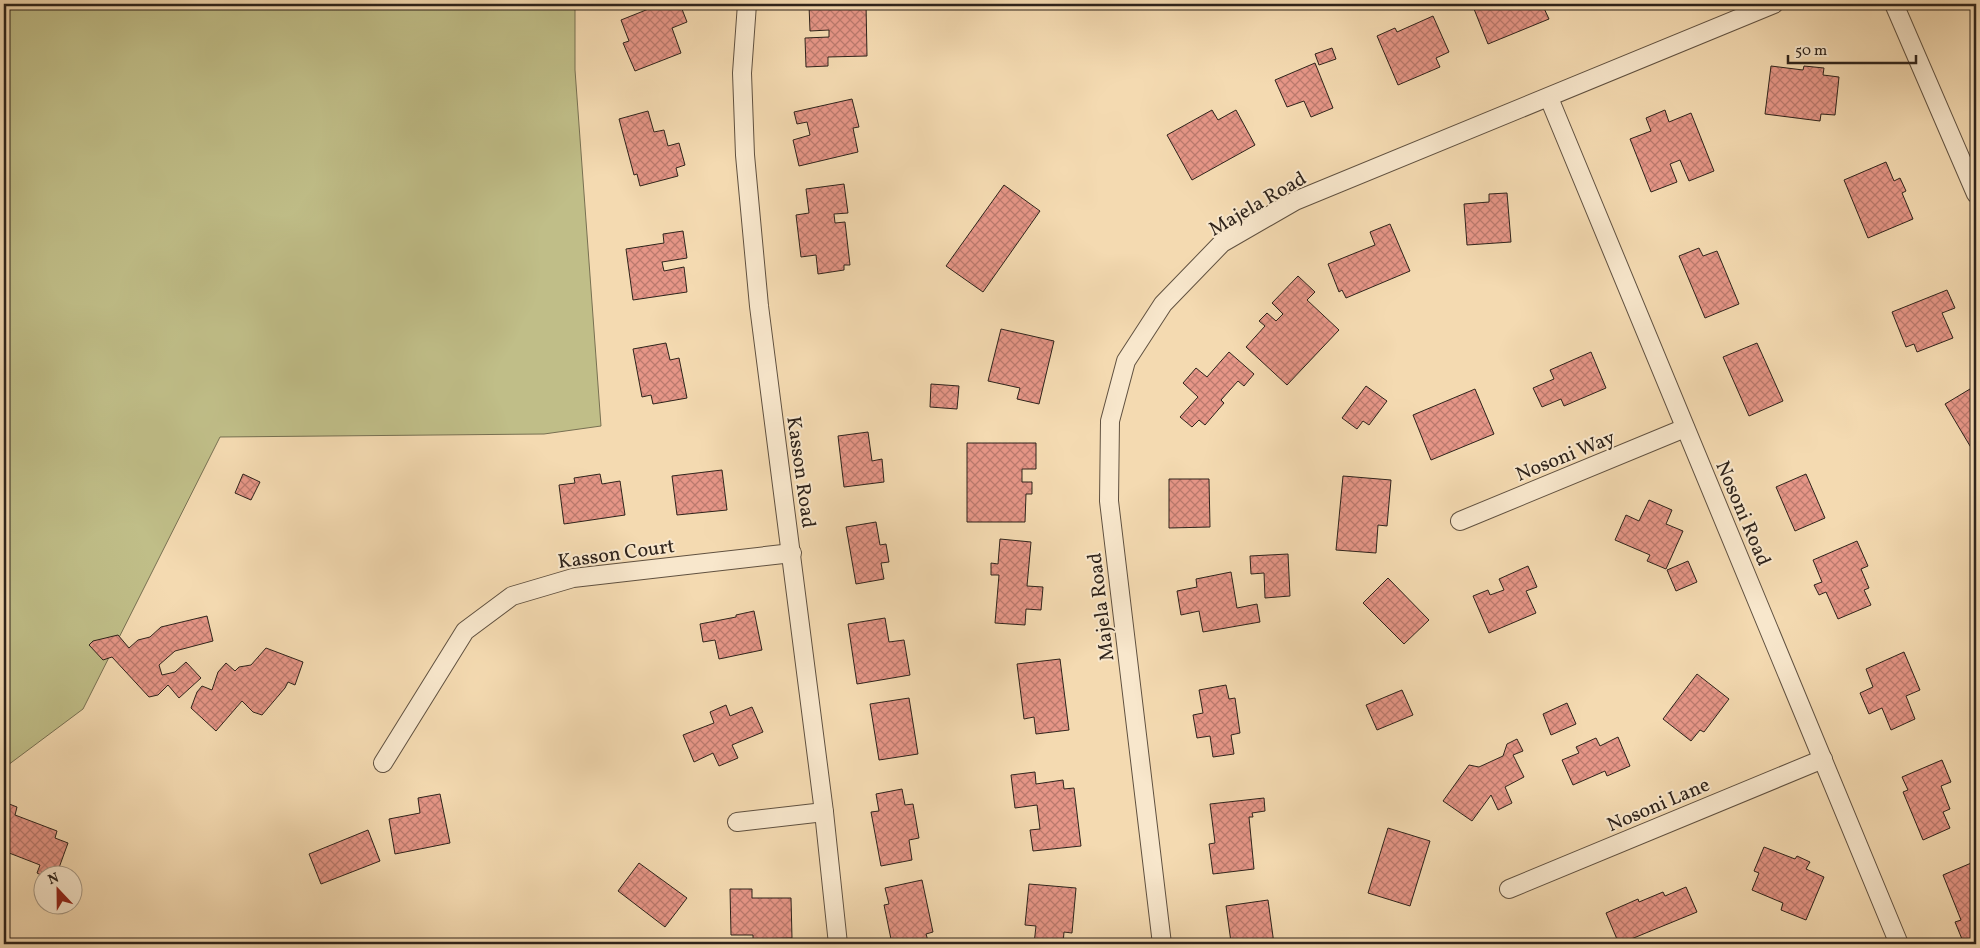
<svg xmlns="http://www.w3.org/2000/svg" width="1980" height="948" font-family="Vollkorn,serif">
<style>
.green{fill:#c0be88;stroke:#777052}
.building{fill:url(#building-cross-hatch);stroke:#2e231b}
.lines{fill:none;stroke-linecap:round;stroke-linejoin:round}
.street-casing{stroke:#605140;stroke-width:20}
.street{stroke:#f8e7cc;stroke-width:18}
.labels{text-anchor:middle;stroke-width:4;stroke-linejoin:round;paint-order:stroke}
.street-label{font-size:20px;fill:#2e231b;stroke:#f8e7cc}
</style>
<defs>
<pattern id="building-cross-hatch" width="8" height="8" patternUnits="userSpaceOnUse" patternTransform="scale(1.25)"><rect width="8" height="8" fill="#e69687"/><path d="M0 0l8 8M0 8l8-8" fill="none" stroke="#bb7a6e"/></pattern>
</defs>
<rect width="100%" height="100%" fill="#f4dab1"/>
<filter id="stains"><feTurbulence type="fractalNoise" baseFrequency=".004" numOctaves="4"/><feColorMatrix values="0 0 0 0 .2 0 0 0 0 .09 0 0 0 0 .02 0 0 0 .5 -.17"/></filter>
<radialGradient id="worn" r=".72"><stop offset=".6" stop-color="#630" stop-opacity="0"/><stop offset="1" stop-color="#630" stop-opacity=".3"/></radialGradient>
<path class="green" d="M4,4H575V70L601,426L544,434L220,437L83,709L4,768Z"/>
<g class="building">
<path d="M661,4H680L687,22L672,28L681,53L635,71L623,43L629,41L621,20Z"/>
<path d="M866,4L867,56L828,57V66L806,67L805,38L829,37V30L810,31L809,5Z"/>
<path d="M1472,4H1542L1549,19L1488,44Z"/>
<path d="M1433,16L1449,52L1436,58L1440,67L1398,85L1377,36L1395,28L1397,32Z"/>
<path d="M1332,48L1336,59L1319,65L1315,54Z"/>
<path d="M1315,63L1333,108L1311,117L1304,101L1287,107L1275,80Z"/>
<path d="M1771,66L1803,70L1804,66L1824,68L1823,75L1839,77L1835,115L1821,114L1820,121L1765,114Z"/>
<path d="M852,99L859,127L853,128L858,152L799,166L793,140L810,135L807,122L797,124L794,112Z"/>
<path d="M1212,110L1218,120L1236,110L1255,145L1192,180L1167,135Z"/>
<path d="M1665,110L1669,122L1691,113L1714,171L1689,181L1680,160L1670,164L1677,182L1651,192L1630,139L1651,131L1646,118Z"/>
<path d="M648,111L654,132L664,130L668,146L679,143L685,165L676,168L678,176L640,186L637,174L634,175L619,119Z"/>
<path d="M1886,162L1894,181L1900,178L1906,191L1902,193L1913,219L1868,238L1844,180Z"/>
<path d="M844,184L848,213L834,214L835,223L845,222L850,265H844V270L818,274L816,255L801,257L796,215L809,213L806,189Z"/>
<path d="M1004,185L1040,211L983,292L946,266Z"/>
<path d="M1507,193L1511,242L1467,245L1464,204L1489,202V194Z"/>
<path d="M1390,224L1410,271L1346,298L1342,290L1339,292L1328,264L1375,245L1370,232Z"/>
<path d="M683,231L687,258L662,262L664,271L684,267L687,292L633,300L626,249L664,243L663,234Z"/>
<path d="M1699,248L1703,256L1717,251L1739,304L1705,318L1679,256Z"/>
<path d="M1298,276L1315,292L1307,300L1339,330L1287,385L1246,347L1265,326L1259,321L1267,313L1276,321L1283,314L1272,303Z"/>
<path d="M1947,290L1955,308L1942,313L1953,338L1917,352L1914,344L1906,347L1892,312Z"/>
<path d="M1001,329L1054,341L1039,404L1017,399L1020,388L988,381Z"/>
<path d="M666,343L670,360L679,358L687,398L653,404L651,395L642,397L633,349Z"/>
<path d="M1757,343L1783,401L1749,416L1723,357Z"/>
<path d="M1229,352L1254,374L1244,386L1238,381L1221,400L1224,403L1205,425L1199,420L1192,427L1180,417L1198,397L1183,383L1196,368L1207,377Z"/>
<path d="M1591,352L1606,388L1564,406L1561,399L1542,407L1533,388L1554,379L1550,370Z"/>
<path d="M931,384L959,386L957,409L930,407Z"/>
<path d="M1366,386L1387,401L1369,425L1363,421L1357,429L1342,418Z"/>
<path d="M1475,389L1494,434L1431,460L1413,415Z"/>
<path d="M1970,389L1976,400V456L1945,404Z"/>
<path d="M868,432L872,461L882,459L884,482L844,487L838,436Z"/>
<path d="M967,443H1036V469H1022V482H1032V494H1026L1025,522H967Z"/>
<path d="M722,470L727,510L677,515L672,476Z"/>
<path d="M243,474L260,482L251,500L235,493Z"/>
<path d="M600,474L602,484L620,481L625,515L564,524L559,485L575,483L574,478Z"/>
<path d="M1806,474L1825,518L1795,531L1776,487Z"/>
<path d="M1343,476L1391,480L1387,526L1378,525L1376,553L1336,550Z"/>
<path d="M1169,479H1209L1210,527L1169,528Z"/>
<path d="M1649,500L1672,510L1666,524L1683,531L1666,569L1647,561L1650,555L1615,540L1626,515L1639,521Z"/>
<path d="M876,522L880,545L886,544L889,562L881,563L884,579L856,584L846,527Z"/>
<path d="M1000,539L1031,542L1027,586L1043,587L1041,610L1026,609L1025,625L995,623L999,575H991V563L998,564Z"/>
<path d="M1857,541L1868,566L1861,569L1869,588L1864,590L1871,605L1838,619L1826,592L1819,595L1814,585L1822,582L1813,560Z"/>
<path d="M1288,554L1290,596L1265,598L1264,573L1251,574L1250,556Z"/>
<path d="M1688,561L1697,582L1676,591L1667,570Z"/>
<path d="M1528,566L1537,587L1526,591L1536,613L1489,633L1473,596L1488,590L1490,595L1504,590L1499,579Z"/>
<path d="M1231,572L1237,608L1257,604L1260,622L1203,632L1199,611L1181,615L1177,591L1197,587L1196,579Z"/>
<path d="M1388,578L1429,620L1404,644L1363,603Z"/>
<path d="M754,611L762,650L719,659L715,640L703,642L700,624L736,617V615Z"/>
<path d="M207,616L213,641L175,651L159,665L162,675L175,672L186,662L201,678L179,698L168,685L158,695L149,697L112,657L103,660L89,645L93,641L118,635L129,648L138,640L150,637L161,627Z"/>
<path d="M885,618L889,642L904,640L910,675L857,684L848,624Z"/>
<path d="M266,648L303,662L295,685L288,682L285,688L262,715L253,712L242,701L216,731L191,708L197,692L202,686L212,690L218,672L226,663L235,671L239,667L251,665Z"/>
<path d="M1904,652L1920,690L1906,696L1915,719L1891,730L1882,708L1869,714L1860,693L1873,687L1866,669Z"/>
<path d="M1060,659L1069,730L1036,734L1034,717L1024,719L1017,664Z"/>
<path d="M1697,674L1729,699L1704,732L1700,730L1691,741L1663,719Z"/>
<path d="M1226,685L1229,699L1235,698L1240,733L1231,735L1234,754L1213,757L1210,736L1197,738L1193,715L1203,713L1199,690Z"/>
<path d="M1402,690L1413,715L1377,730L1366,705Z"/>
<path d="M909,698L918,754L879,760L870,704Z"/>
<path d="M1567,703L1576,724L1551,735L1543,714Z"/>
<path d="M726,705L730,716L752,707L763,732L732,745L738,758L719,766L713,753L694,762L683,735L714,723L710,712Z"/>
<path d="M1618,737L1630,766L1607,776L1605,771L1573,785L1562,760L1579,753L1576,747L1596,738L1600,746Z"/>
<path d="M1517,739L1523,751L1513,755L1524,777L1505,787L1512,803L1498,810L1491,795L1472,821L1443,801L1469,765L1479,767L1503,756L1507,744Z"/>
<path d="M1942,760L1951,782L1941,786L1950,809L1943,812L1950,828L1923,840L1903,792L1908,790L1902,777Z"/>
<path d="M1035,772L1036,784L1063,780L1064,789L1074,788L1081,846L1033,851L1030,830L1040,829L1037,805L1015,808L1011,775Z"/>
<path d="M902,789L905,805L913,804L919,838L909,840L912,860L881,866L871,812L879,811L876,794Z"/>
<path d="M440,794L450,843L395,854L389,819L420,813L418,798Z"/>
<path d="M1264,798L1265,811L1252,813L1253,817H1249L1254,869L1213,874L1209,844L1215,843L1210,804Z"/>
<path d="M4,802L17,807L15,815L57,831L55,838L68,843L56,876H43L37,873L40,865L4,851Z"/>
<path d="M1388,828L1430,841L1410,906L1368,893Z"/>
<path d="M368,830L380,861L321,884L309,854Z"/>
<path d="M1764,847L1795,859L1797,856L1810,862L1806,869L1824,877L1806,920L1781,910L1783,903L1752,890L1759,873L1754,871Z"/>
<path d="M1976,861V944H1964L1955,922L1961,920L1943,875Z"/>
<path d="M639,863L687,898L665,927L618,891Z"/>
<path d="M922,880L933,932L926,934L929,944H892L884,905L889,904L885,888Z"/>
<path d="M1029,884L1076,888L1072,933L1064,932L1063,944H1034L1036,926L1025,925Z"/>
<path d="M1686,887L1697,912L1619,944L1606,913L1638,899L1639,902L1663,892L1665,896Z"/>
<path d="M730,889H752V898H791L792,938L753,939V935H731Z"/>
<path d="M1268,900L1274,944H1215L1231,942L1226,906Z"/>
</g>
<g class="lines">
<g class="street-casing">
<g id="street">
<path d="M747,4L742,73L745,155L759,306L824,812L838,944"/>
<path d="M1894,4L1976,194"/>
<path d="M1549,98L1899,944"/>
<path d="M1460,521L1685,428"/>
<path d="M383,763L465,631L512,596L573,578L792,553"/>
<path d="M737,822L824,812"/>
<path d="M1509,889L1823,759"/>
<path d="M1162,944L1109,501L1110,421L1126,361L1163,304L1222,243L1295,201L1774,4"/>
</g>
</g>
<use href="#street" class="street"/>
</g>
<g class="labels">
<g class="street-label">
<text transform="translate(1257 203) rotate(-30)" y="7">Majela Road</text>
<text transform="translate(1565 455) rotate(-22)" y="7">Nosoni Way</text>
<text transform="translate(802 472) rotate(82)" y="7">Kasson Road</text>
<text transform="translate(1744 513) rotate(67)" y="7">Nosoni Road</text>
<text transform="translate(616 553) rotate(-8)" y="7">Kasson Court</text>
<text transform="translate(1100 607) rotate(-97)" y="7">Majela Road</text>
<text transform="translate(1658 804) rotate(-23)" y="7">Nosoni Lane</text>
</g>
</g>
<rect width="1980" height="948" fill="none" stroke="#f4dab1" stroke-width="20"/>
<rect x="5" y="5" width="1970" height="938" fill="none" stroke="#2e231b" stroke-width="2.5"/>
<rect x="10" y="10" width="1960" height="928" fill="none" stroke="#2e231b"/>
<g transform="translate(58 890) rotate(338)"><circle r="24" fill="#f8e7cc" stroke="#a79985"/>
<path d="M0-4L9 19L0 12L-9 19Z" fill="#8f2418"/>
<text y="-8" font-size="14" font-weight="bold" text-anchor="middle" fill="#2e231b">N</text>
</g>
<path d="M1788 55v8h128v-8" fill="none" stroke="#2e231b" stroke-width="2.5"/>
<text x="1795" y="55" font-size="15" fill="#2e231b" stroke="#f8e7cc" stroke-width="4" paint-order="stroke">50 m</text>
<rect width="100%" height="100%" filter="url(#stains)"/>
<rect width="100%" height="100%" fill="url(#worn)"/>
</svg>
